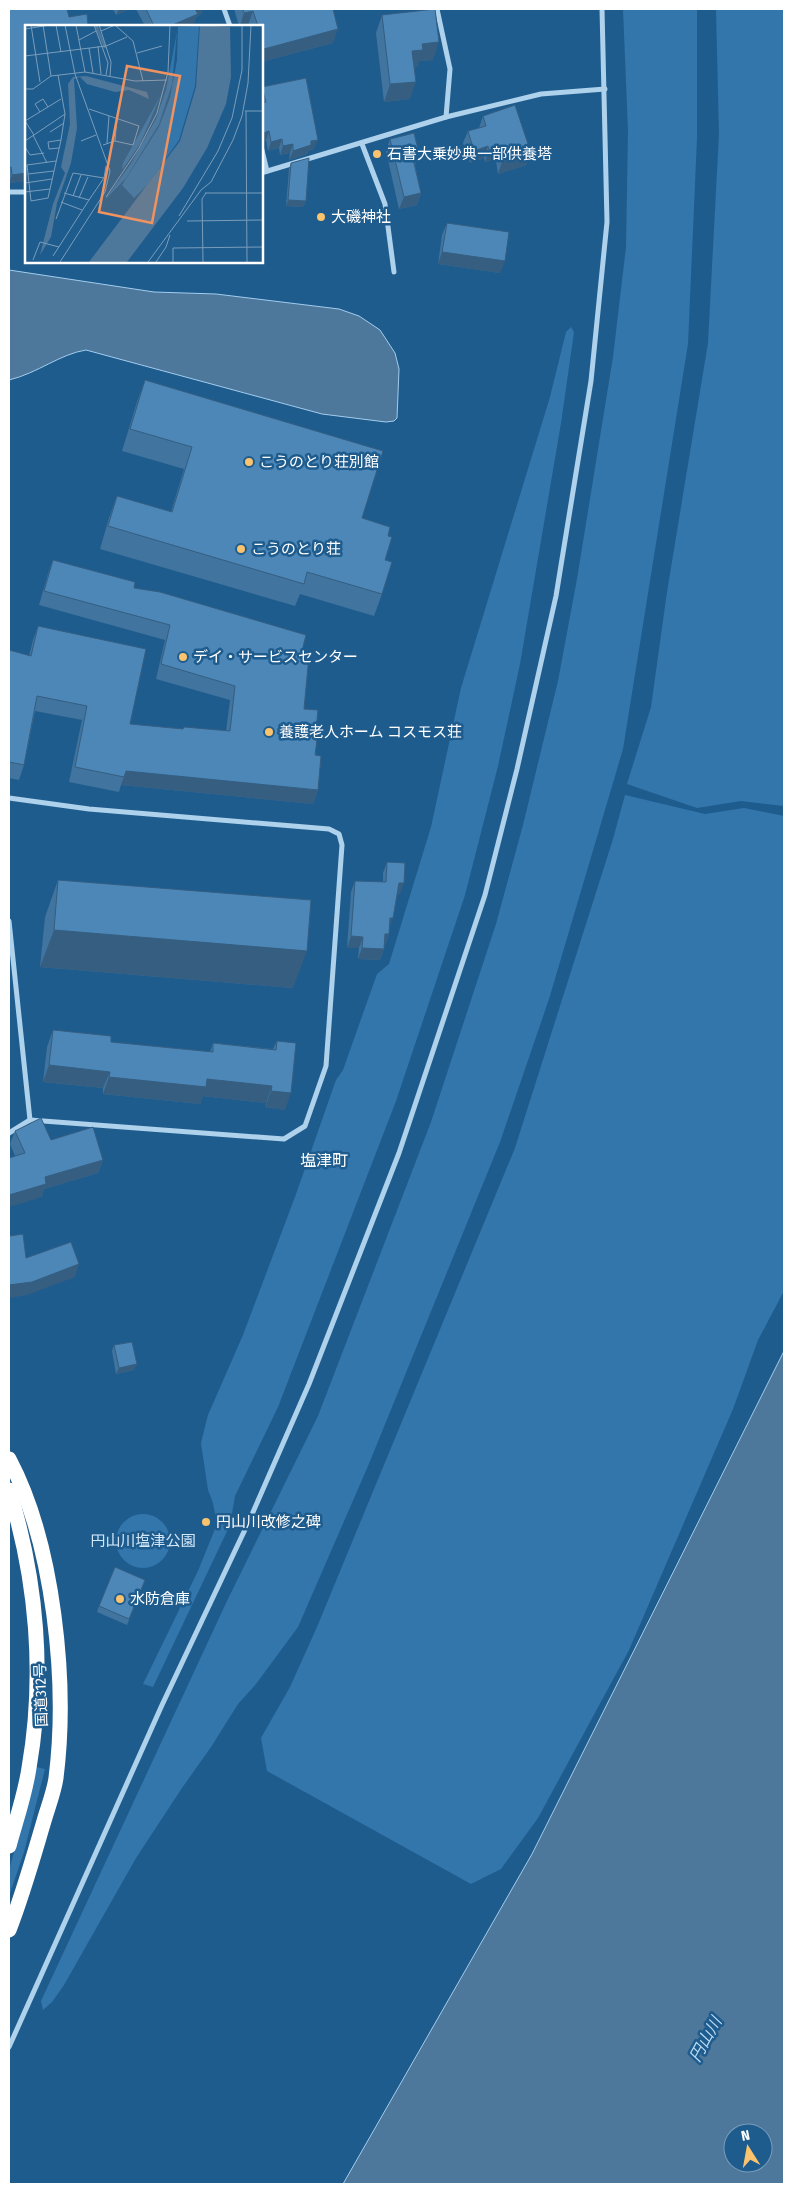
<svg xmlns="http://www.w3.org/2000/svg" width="793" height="2193" font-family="'Fira Sans Condensed','Noto Sans JP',sans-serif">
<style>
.green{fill:#3376ac}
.water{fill:#4d779b;stroke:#a2cdee;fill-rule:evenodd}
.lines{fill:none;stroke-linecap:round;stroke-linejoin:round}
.street{stroke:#aed1ec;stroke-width:5}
.highway{stroke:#fff;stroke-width:15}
.wall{fill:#41749e}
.shaded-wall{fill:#355e81}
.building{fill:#4c87b8;stroke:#355e81}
.poi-dot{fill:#fac36e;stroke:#1f5c8e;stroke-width:2}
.labels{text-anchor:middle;stroke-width:5;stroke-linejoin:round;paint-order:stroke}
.poi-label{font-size:15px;fill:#fff;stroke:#1f5c8e;text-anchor:start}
.park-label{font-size:15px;fill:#d3e8f9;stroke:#1f5c8e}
.street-label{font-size:15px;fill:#fff;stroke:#1f5c8e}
.neighbourhood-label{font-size:16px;fill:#fff;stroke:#1f5c8e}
.water-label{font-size:16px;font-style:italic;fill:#badaf3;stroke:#1f5c8e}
.inset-river{fill:none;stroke:#4d779b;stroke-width:2.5}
.inset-road{fill:none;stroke:#799dbb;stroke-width:1}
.view{fill:#f09361;fill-opacity:0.15;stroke:#f09361;stroke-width:2.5}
.inset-edge{fill:none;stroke:#fff;stroke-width:2.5}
</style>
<rect width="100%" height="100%" fill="#1f5c8e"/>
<g class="green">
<path d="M623,9H697V138L688,344L623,749L549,999L500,1142L368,1466L298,1627L256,1684L238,1704L211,1747L182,1788L136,1858L64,1985L52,2002L43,2010L41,2001L227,1601L318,1416L431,1122L496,924L523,825L558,681L577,579L613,357L626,247L628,131Z"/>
<path d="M716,9H784V806L741,801L697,808L627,784L651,707L667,592L708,343L719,134Z"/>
<path d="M571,327L574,332L561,423L520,664L498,766L465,895L396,1101L278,1407L235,1496L230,1525L153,1687L143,1684L198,1571L217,1524L213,1503L208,1490L201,1443L208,1415L243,1335L295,1197L336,1080L343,1070L377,974L389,964L431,827L461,688L550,397L566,332Z"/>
<path d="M625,795L705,814L744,808L784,816V1291L758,1340L733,1409L629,1650L538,1818L501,1869L471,1884L267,1771L261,1738L290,1687L317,1627L515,1148L613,839Z"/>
<circle cx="143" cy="1541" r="27"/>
<path d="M36,1767L45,1769L24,1852L9,1896V1870L26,1810Z"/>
</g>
<g class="water">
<path d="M9,270L154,292L216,294L339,309L359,316L380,330L395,353L399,369L397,418L394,421L386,422L322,414L86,350C60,354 38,373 9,380Z"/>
<path d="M784,1351V2184H343L532,1854ZM733,2133H763V2163H733Z"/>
</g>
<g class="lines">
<g class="street">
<path d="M224,9L230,26"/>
<path d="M437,9L450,69L446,117"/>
<path d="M362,144L385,204L394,272"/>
<path d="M261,146L267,171"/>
<path d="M261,173L446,117L541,94L605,89"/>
<path d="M9,192H26"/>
<path d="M9,798L89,809L329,829L339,834L342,845L326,1066L305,1126L284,1139L30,1120L9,1133"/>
<path d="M9,921L30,1120"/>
<path d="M9,2047L162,1705L250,1519L309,1384L399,1153L485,895L517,769L556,596L591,381L607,222L602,9"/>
</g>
<g class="highway">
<path d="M9,1459C54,1544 68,1683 56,1778C54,1792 48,1807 44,1821C33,1858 23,1894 9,1930"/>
<path d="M9,1490C37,1580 45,1676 29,1768C25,1795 16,1820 9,1846"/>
</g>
</g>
<g class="wall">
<path d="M9,9L26,26V181L9,183Z"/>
<path d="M113,9H130L116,15Z"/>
<path d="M136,9H203L201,14L196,17L193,25L191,26H145Z"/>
<path d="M234,9H333V43L261,62V26H249L248,25L243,26H239Z"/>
<path d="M382,15L433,60L419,61L417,67H414L410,99L384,102L376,33Z"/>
<path d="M262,87L314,149L309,150L307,154L289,160L290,153L280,155L279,148L268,151L266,140L261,142Z"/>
<path d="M483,116L531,153L526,165L498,174L496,161L494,162V159L485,162L484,158L470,163L463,143L468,131L479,128Z"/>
<path d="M390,139L419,153L415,165L421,193L417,205L399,209L386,151Z"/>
<path d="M291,163L306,201L303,207L286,206L289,169Z"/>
<path d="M447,223L500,273L438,264L442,235Z"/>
<path d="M145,380L362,518L388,536L382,594L374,616L300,594L295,606L100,549L109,518L117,496L171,512L184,469L122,451L137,402Z"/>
<path d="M53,560L134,588L301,655L304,709L315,739L318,790L313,804L121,785L119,792L69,782L82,720L35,711L24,765L19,780L9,778V650L29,656L33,640L38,626L130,724L183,729L226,731L230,700L156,679L165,640L39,605L48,574Z"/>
<path d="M387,862L400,894H397L389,929V934L385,945H384V949L380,960L358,959L359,948H347L351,892L355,881L383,882V873Z"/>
<path d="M58,880L293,988L40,967L45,917Z"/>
<path d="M53,1030L111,1042L210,1052L213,1043L273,1049L277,1041L285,1110L265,1107L266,1103L203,1096L200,1104L103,1094V1088L43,1082L47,1047Z"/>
<path d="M15,1131L51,1140L103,1160L98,1173L44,1189L42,1197L15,1156L10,1144Z"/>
<path d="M114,1345L134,1370L116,1374L112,1351Z"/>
<path d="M145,1580L127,1625L97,1612L99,1606Z"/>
</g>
<g class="shaded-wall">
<path d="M119,9H130L116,15Z"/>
<path d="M195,9H203L201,14L196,17L193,25L191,26H170Z"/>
<path d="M253,11L248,25L240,26L244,13Z"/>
<path d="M338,29L333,43L261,62V56L264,49Z"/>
<path d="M439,42L433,60L419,61L417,67L406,68L412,51L422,44Z"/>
<path d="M416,82L410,99L384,102L390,84Z"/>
<path d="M269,131L266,140L261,142V134Z"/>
<path d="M282,139L279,148L268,151L271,142Z"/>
<path d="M318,140L314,149L309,150L307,154L289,160L293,151L311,141Z"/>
<path d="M293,144L290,153L280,155L283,146Z"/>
<path d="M488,146L484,158L470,163L474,151Z"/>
<path d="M498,147L494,159L485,162L489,150Z"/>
<path d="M500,149L496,161L494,162L498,150Z"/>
<path d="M419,153L415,165L412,155Z"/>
<path d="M531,153L526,165L498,174L502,162Z"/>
<path d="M26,173V181L9,183L12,175Z"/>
<path d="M421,193L417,205L399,209L404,197Z"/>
<path d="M288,200L306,201L303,207L286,206Z"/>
<path d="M442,252L505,261L500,273L438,264Z"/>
<path d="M126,771L318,790L313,804L121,785Z"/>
<path d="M399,883H404L400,894H395Z"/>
<path d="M390,918H393L389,929Z"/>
<path d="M54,930L307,951L293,988L40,967Z"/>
<path d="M385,934H389L385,945H381Z"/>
<path d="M351,936L363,937L359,948H347Z"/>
<path d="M362,948L384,949L380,960L358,959Z"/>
<path d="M49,1065L110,1072L103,1088L43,1082Z"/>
<path d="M109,1077L207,1079L272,1086L266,1103L203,1096L200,1104L103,1094Z"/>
<path d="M271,1091L291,1093L285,1110L265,1107Z"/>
<path d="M103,1160L98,1173L44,1189L42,1197L9,1207V1195L45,1177Z"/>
<path d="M79,1264L75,1277L27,1295L9,1298V1285Z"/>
<path d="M137,1364L134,1370L116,1374L119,1368Z"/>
</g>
<g class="building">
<path d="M9,9H67L69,17L87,14L88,26H26V173L12,175L11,167L9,168Z"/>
<path d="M146,9H195L198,14L170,26H154Z"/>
<path d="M243,9H333L338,29L264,49L261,40V26H258L253,11L244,13Z"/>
<path d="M435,9L439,42L422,44L423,50L412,51L416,82L390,84L382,15Z"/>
<path d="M306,78L318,140L311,141V145L293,151V144L283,146L282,139L271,142L269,131L261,134V103L266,102L262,87Z"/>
<path d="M515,105L531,153L502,162L500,149L498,150V147L489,150L488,146L474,151L468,131L486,126L483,116Z"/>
<path d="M414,133L419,153L412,155L421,193L404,197L390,139Z"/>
<path d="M309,158L306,201L288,200L291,163Z"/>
<path d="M447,223L509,232L505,261L442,252Z"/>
<path d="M145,380L383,451L362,518L390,527L388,536L392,537L385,560L392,562L382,594L307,572L304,584L108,526L117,496L172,512L192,447L130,429Z"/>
<path d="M53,560L135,582L134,588L160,592L306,635L301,655L309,656L304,709L318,710L315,739L317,740L315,755L321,756L318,790L126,771L124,777L75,767L87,706L37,696L24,765L9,762V650L31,656L38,626L146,649L130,724L183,729L184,727L230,731L235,686L161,664L170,625L44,591Z"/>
<path d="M387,862L405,863L404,883H399L393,918H390L389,934H385L384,949L362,948L363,937L351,936L355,881L386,882Z"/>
<path d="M58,880L311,900L307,951L54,930Z"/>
<path d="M53,1030L111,1036V1042L213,1052V1043L276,1050L277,1041L296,1043L291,1093L271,1091L272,1086L207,1079L206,1087L109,1077L110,1072L49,1065Z"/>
<path d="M41,1118L51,1140L93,1127L103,1160L45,1177L46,1184L9,1195V1158L25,1153L15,1131Z"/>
<path d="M9,1232L10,1236L23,1234L26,1258L71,1242L79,1264L32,1282L9,1285Z"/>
<path d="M132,1342L137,1364L119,1368L114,1345Z"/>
<path d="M115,1567L145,1580L129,1619L99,1606Z"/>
</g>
<g class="poi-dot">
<circle cx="377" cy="154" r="5"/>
<circle cx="321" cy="217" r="5"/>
<circle cx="249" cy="462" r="5"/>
<circle cx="241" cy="549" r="5"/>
<circle cx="183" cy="657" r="5"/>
<circle cx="269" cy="732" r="5"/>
<circle cx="206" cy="1522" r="5"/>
<circle cx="120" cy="1599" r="5"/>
</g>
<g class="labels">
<g class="poi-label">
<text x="387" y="159">石書大乗妙典一部供養塔</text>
<text x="331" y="222">大磯神社</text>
<text x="259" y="467">こうのとり荘別館</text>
<text x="251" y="554">こうのとり荘</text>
<text x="193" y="662">デイ・サービスセンター</text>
<text x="279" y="737">養護老人ホーム コスモス荘</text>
<text x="216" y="1527">円山川改修之碑</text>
<text x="130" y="1604">水防倉庫</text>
</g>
<g class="park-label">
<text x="143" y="1546">円山川塩津公園</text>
</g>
<g class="street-label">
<text transform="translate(41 1695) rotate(-92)" y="5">国道312号</text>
</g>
<g class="neighbourhood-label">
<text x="324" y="1166">塩津町</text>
</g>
<g class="water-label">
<text transform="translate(705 2039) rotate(-61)" y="6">円山川</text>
</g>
</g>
<g transform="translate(25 25)">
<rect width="238" height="238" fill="#1f5c8e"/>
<path d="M174,1L170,61L154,115L123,159L109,173L97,160L134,102L145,73L152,35L153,2ZM152,7L147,59L134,99L101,153L79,176L105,140L131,94L141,65ZM136,70L115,119L97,145L98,138Z" fill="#3376ac"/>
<path d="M175,0L205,2L206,52L201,79L182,123L158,163L102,237H64L155,116L171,62ZM61,51L122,67L124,74L104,65L90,67L62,59L55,52L49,54L52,103L46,138L32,178L26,212L15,230L28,179L40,148L36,142L45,99L43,59L48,52Z" fill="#4d779b"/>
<path class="inset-river" d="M71,0L80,23"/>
<path class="inset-road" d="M6,0L15,57M18,0L26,51M31,0L36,27M51,0L60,47M69,0L83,38L81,50M74,0L86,37L85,51M90,0L108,16L118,56M0,4L25,0M76,6L90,0M54,15L71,6M73,21L76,49M81,21L102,12M64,23L68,48M112,28L137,21M0,31L81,21M0,64H8L26,51L60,47L110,56L142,55M64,84L114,101L108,120L90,116L78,120M220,86H238M221,86L222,237M15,87L10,79L18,74L23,82M0,96L36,74M0,96L9,110M25,107L39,98M8,110L22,138M0,116L40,89M56,116L71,110M90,116L92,94M82,118L84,91M0,122L5,130L19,128M34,123L24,124L23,117L36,115M31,136L2,140L6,176L23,173L36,115L40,89L33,50M3,149L29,146M0,158L27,154M0,167L25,164M39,168L64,175L79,153M180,168H238M48,171L56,150M81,172L114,123L132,88L143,47L145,0M54,173L63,152M36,177L57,185M154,191L193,126L207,93L217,45V0M31,194L48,148L79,153L81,141M162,196L238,195M28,231L64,175M8,235L15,217L34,222M35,237L80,167L85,146L50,49L40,0M123,237L176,165L186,157L208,115L217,91L223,58L226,0M131,237L141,222L145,210M148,237V223L238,222M178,237L177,174L181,168"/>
<path class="view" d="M102,41L155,51L127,198L74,187Z"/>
<rect width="238" height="238" class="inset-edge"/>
</g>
<rect width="793" height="2193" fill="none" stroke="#ffffff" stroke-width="20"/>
<g transform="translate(748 2148) rotate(349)"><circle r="24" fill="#1f5c8e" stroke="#799dbb"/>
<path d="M0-4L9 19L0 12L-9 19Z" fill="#fac36e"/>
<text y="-8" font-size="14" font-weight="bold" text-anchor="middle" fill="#ffffff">N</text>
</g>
</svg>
